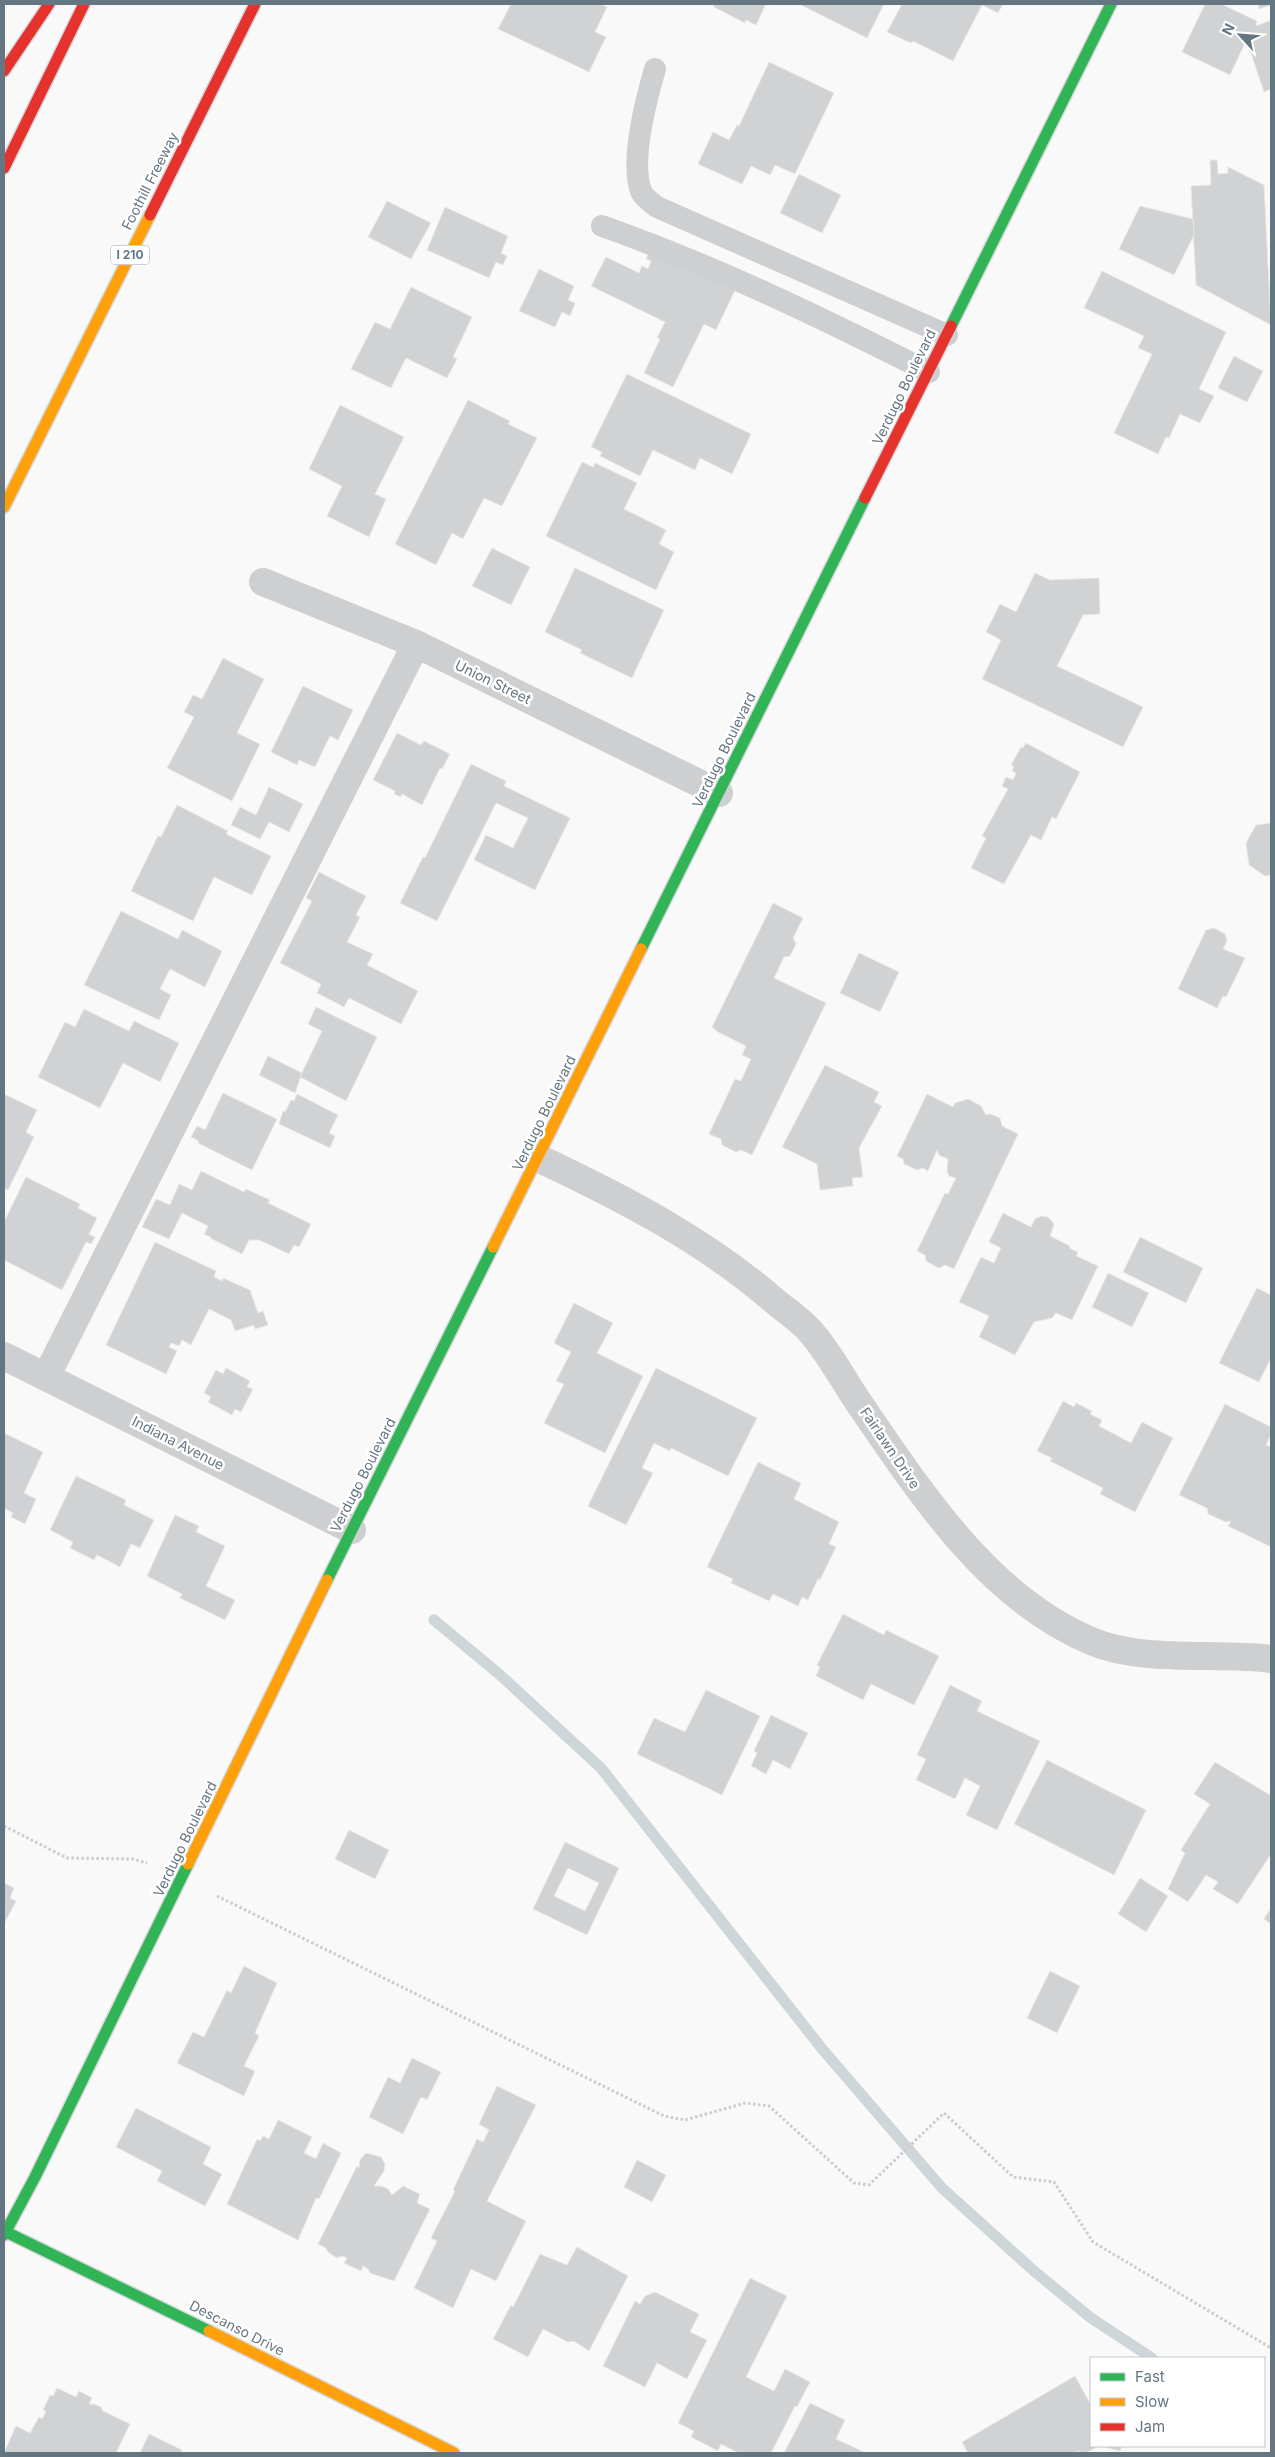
<svg xmlns="http://www.w3.org/2000/svg" width="1275" height="2457" font-family="Inter,sans-serif">
<style>
.lines{fill:none;stroke-linecap:round;stroke-linejoin:round}
.stream{stroke:#ced6d9;stroke-width:11}
.building{fill:#d0d2d3;stroke:#e8e8e8;fill-rule:evenodd}
.fast-casing{stroke:#d5d6d7;stroke-width:14}
.slow-casing{stroke:#d5d6d7;stroke-width:14}
.jam-casing{stroke:#d5d6d7;stroke-width:14}
.path{stroke:#cbcccd;stroke-width:3;stroke-dasharray:2.5 2.5;stroke-linecap:butt}
.lane{stroke:#cecfd0;stroke-width:22}
.street{stroke:#cecfd0;stroke-width:28}
.fast{stroke:#30b455;stroke-width:11}
.slow{stroke:#ff9f0a;stroke-width:11}
.jam{stroke:#e5322d;stroke-width:11}
.labels{text-anchor:middle;stroke-width:5;stroke-linejoin:round;paint-order:stroke}
.shield{fill:#fff;stroke:#939fa8;stroke-width:1}
.shield-label{font-size:12px;font-weight:bold;fill:#657683}
.street-label{font-size:14px;fill:#657683;stroke:#fff}
</style>
<rect width="100%" height="100%" fill="#f9f9f9"/>
<g class="lines">
<path class="stream" d="M434,1620L499,1674L601,1768L823,2050L942,2188L1034,2271L1091,2318L1152,2358"/>
</g>
<g class="building">
<path d="M511,4H600L607,7L595,32L606,37L589,72L498,29Z"/>
<path d="M713,4H766L756,25L746,20L745,23L714,7Z"/>
<path d="M799,4H884L867,38Z"/>
<path d="M902,4H1003L998,13L982,5L953,61L913,41L911,43L887,32Z"/>
<path d="M1205,4H1221L1257,21L1256,26L1271,20V89L1264,92L1249,47L1244,45L1230,75L1182,52Z"/>
<path d="M1258,4H1271V5L1259,9Z"/>
<path d="M769,62L834,93L795,174L775,165L770,175L751,166L742,184L698,164L713,132L729,140L737,125L739,126Z"/>
<path d="M1210,160H1217L1218,174L1228,173V167L1264,185L1271,325L1196,285L1191,186L1211,185Z"/>
<path d="M799,174L841,195L822,233L780,213Z"/>
<path d="M387,201L431,223L411,259L368,237Z"/>
<path d="M1140,206L1193,219L1194,235L1174,275L1119,249Z"/>
<path d="M445,207L508,236L501,253L507,256L503,265L496,262L489,278L427,250Z"/>
<path d="M650,250L736,288L716,330L704,324L673,387L644,373L660,339L657,338L665,322L591,286L606,257L639,273L642,266L648,269L651,261L646,259Z"/>
<path d="M539,269L574,286L568,300L575,303L570,316L562,312L555,327L519,311Z"/>
<path d="M1102,271L1226,332L1199,389L1214,396L1200,423L1180,414L1169,438L1166,437L1158,454L1114,433L1152,354L1138,348L1144,336L1084,308Z"/>
<path d="M411,287L472,317L453,357L457,359L447,378L406,358L391,388L351,369L375,322L390,329Z"/>
<path d="M1234,356L1263,371L1247,402L1218,388Z"/>
<path d="M627,374L751,434L732,474L700,458L695,470L653,450L640,476L600,456L602,452L591,447Z"/>
<path d="M468,400L510,421L508,424L537,438L502,506L484,498L463,539L452,533L436,565L395,544Z"/>
<path d="M340,405L404,437L375,494L386,499L369,537L327,516L342,486L309,469Z"/>
<path d="M582,462L593,467L595,463L637,483L624,509L666,530L659,544L674,552L656,590L546,536Z"/>
<path d="M492,548L530,567L511,605L472,586Z"/>
<path d="M575,568L664,610L632,678L580,653L582,650L545,632Z"/>
<path d="M1035,573L1050,580L1099,578L1100,614L1083,615L1057,666L1143,707L1123,747L982,679L1001,640L986,632L1000,604L1016,612Z"/>
<path d="M223,658L264,679L237,733L260,744L232,801L167,768L194,717L184,712L193,695L202,699Z"/>
<path d="M303,686L353,710L338,740L330,736L315,767L299,760L297,765L271,752Z"/>
<path d="M397,733L421,745L424,741L450,754L442,769L440,768L422,805L402,794L401,797L394,794L395,791L373,780Z"/>
<path d="M1026,743L1080,772L1056,819L1052,817L1041,840L1031,835L1004,884L971,868L986,838L982,836L1008,789L1002,786L1006,777L1013,780L1016,773L1012,771L1014,766L1011,765L1021,747L1023,748Z"/>
<path d="M471,764L506,781L504,786L570,818L535,890L474,860L486,835L513,848L528,818L496,803L437,921L400,903L423,857L425,858Z"/>
<path d="M269,787L303,804L289,832L269,822L260,839L231,825L240,807L256,815Z"/>
<path d="M177,805L228,831L226,834L271,856L252,895L214,877L193,921L131,891L158,836L161,837Z"/>
<path d="M1271,823V875L1265,876L1249,865L1246,843L1256,825Z"/>
<path d="M319,872L366,896L356,915L360,917L347,942L373,954L367,965L418,991L401,1024L349,998L344,1007L317,993L321,984L280,963L312,901L306,898Z"/>
<path d="M773,903L803,918L793,938L796,944L790,956L784,957L774,978L826,1003L752,1155L741,1150L736,1152L722,1145L721,1139L709,1134L735,1079L741,1081L751,1059L742,1055L746,1046L718,1032L712,1027Z"/>
<path d="M121,911L178,939L182,930L222,951L205,987L170,969L160,989L171,995L159,1020L84,985Z"/>
<path d="M1214,928L1225,934L1227,941L1223,949L1245,958L1226,997L1223,996L1217,1008L1178,989L1206,930Z"/>
<path d="M859,953L899,972L880,1012L840,993Z"/>
<path d="M316,1007L377,1037L346,1101L300,1077L322,1031L308,1024Z"/>
<path d="M84,1009L129,1031L134,1021L179,1043L160,1082L123,1063L100,1108L38,1077L65,1022L75,1027Z"/>
<path d="M268,1056L302,1073L295,1093L259,1075Z"/>
<path d="M825,1065L879,1092L874,1102L882,1106L859,1148L863,1177L852,1178L853,1186L820,1190L817,1164L782,1147Z"/>
<path d="M223,1093L277,1119L252,1170L198,1143L199,1141L191,1137L197,1126L205,1130Z"/>
<path d="M4,1094L37,1110L26,1132L34,1137L8,1190L4,1188Z"/>
<path d="M297,1094L338,1115L329,1133L335,1136L330,1148L279,1124L283,1111L285,1112L291,1100L294,1101Z"/>
<path d="M927,1094L953,1107L955,1103L968,1099L981,1106L986,1115L990,1114L1000,1118L1002,1126L1018,1134L954,1269L945,1265L939,1268L926,1261L925,1255L917,1251L945,1193L948,1194L956,1178L949,1176L947,1171L948,1159L939,1155L937,1150L928,1171L923,1168L917,1170L904,1164L903,1159L897,1156Z"/>
<path d="M201,1171L244,1192L246,1189L270,1200L268,1203L311,1224L299,1247L294,1245L289,1254L259,1240H249L242,1254L210,1238L211,1237L204,1234L208,1226L182,1213L169,1239L142,1227L156,1199L170,1205L179,1184L192,1190Z"/>
<path d="M26,1177L80,1204L78,1208L97,1218L89,1234L95,1237L91,1244L86,1242L62,1290L4,1260V1222Z"/>
<path d="M1003,1213L1031,1227L1035,1219L1041,1216L1048,1217L1054,1224L1050,1236L1070,1246L1069,1248L1078,1252L1076,1256L1098,1266L1072,1320L1056,1313L1052,1318L1034,1322L1015,1355L979,1337L989,1316L959,1302L981,1257L994,1263L1001,1248L989,1242Z"/>
<path d="M1140,1237L1203,1268L1186,1303L1123,1272Z"/>
<path d="M155,1242L216,1271L214,1277L222,1281L223,1278L250,1290L258,1313L263,1311L268,1325L255,1329L254,1325L235,1331L231,1320L209,1309L191,1345L182,1340L179,1346L171,1343L169,1347L177,1351L166,1374L106,1345Z"/>
<path d="M1108,1273L1149,1293L1132,1327L1092,1307Z"/>
<path d="M1257,1288L1271,1295V1358L1259,1382L1219,1363Z"/>
<path d="M574,1303L613,1323L597,1353L643,1376L605,1453L544,1423L564,1384L556,1381L571,1352L554,1343Z"/>
<path d="M226,1368L250,1381L247,1387L253,1389L241,1412L235,1409L232,1415L208,1402L211,1397L204,1393L216,1370L223,1374Z"/>
<path d="M656,1368L757,1418L728,1476L671,1448L670,1451L654,1443L642,1468L653,1473L626,1525L588,1506Z"/>
<path d="M1063,1401L1074,1407L1076,1403L1092,1411L1090,1414L1102,1420L1099,1426L1131,1443L1142,1422L1173,1438L1135,1512L1100,1494L1103,1488L1050,1461L1052,1458L1037,1451Z"/>
<path d="M1225,1404L1271,1427V1434L1266,1445L1271,1447V1547L1228,1526L1231,1521L1226,1522L1208,1514L1207,1508L1179,1495Z"/>
<path d="M4,1433L43,1452L24,1493L36,1499L25,1524L11,1517L13,1513L4,1508Z"/>
<path d="M758,1462L801,1483L794,1499L839,1522L829,1544L836,1547L820,1580L818,1579L808,1600L802,1597L798,1606L773,1594L769,1601L731,1583L733,1579L707,1567Z"/>
<path d="M76,1476L126,1500L124,1505L154,1520L140,1548L131,1544L120,1567L97,1555L94,1560L70,1548L73,1542L50,1530Z"/>
<path d="M175,1515L199,1526L196,1532L225,1546L206,1586L235,1600L225,1620L180,1598L182,1594L147,1576Z"/>
<path d="M843,1614L884,1635L886,1630L939,1656L914,1705L871,1684L863,1700L816,1676L820,1667L817,1665Z"/>
<path d="M950,1685L982,1701L977,1711L1040,1741L997,1830L966,1815L980,1786L965,1778L955,1799L916,1780L926,1759L917,1755Z"/>
<path d="M706,1690L760,1716L722,1795L637,1754L654,1718L685,1732Z"/>
<path d="M771,1715L808,1733L790,1769L773,1760L766,1774L751,1766L757,1753L754,1751Z"/>
<path d="M1047,1760L1146,1810L1114,1875L1014,1824Z"/>
<path d="M1215,1762L1270,1795L1271,1792V1854L1238,1904L1213,1889L1218,1882L1206,1875L1188,1902L1168,1889L1185,1853L1181,1850L1210,1804L1194,1794Z"/>
<path d="M349,1830L389,1850L375,1879L335,1859Z"/>
<path d="M565,1842L619,1868L587,1935L533,1909ZM568,1868L599,1883L585,1911L554,1896Z"/>
<path d="M1140,1878L1168,1896L1146,1932L1118,1914Z"/>
<path d="M4,1883L14,1888L10,1898L16,1901L5,1922Z"/>
<path d="M1271,1908V1924L1264,1919Z"/>
<path d="M244,1966L277,1983L255,2033L259,2036L244,2066L255,2071L244,2096L177,2063L193,2032L204,2037L227,1990L231,1993Z"/>
<path d="M1050,1971L1080,1986L1057,2033L1027,2018Z"/>
<path d="M412,2058L441,2072L427,2100L421,2097L403,2134L369,2117L388,2077L400,2083Z"/>
<path d="M497,2086L536,2105L487,2201L526,2221L496,2281L471,2269L453,2308L414,2288L437,2241L431,2238L455,2191L453,2190L477,2139L483,2142L489,2130L479,2124Z"/>
<path d="M136,2108L211,2147L203,2164L222,2174L205,2206L157,2181L162,2171L116,2147Z"/>
<path d="M278,2120L312,2137L304,2153L316,2159L323,2143L341,2153L319,2199L316,2198L298,2240L227,2204L257,2139L260,2141L263,2136L269,2139Z"/>
<path d="M366,2153L381,2157L385,2164L384,2171L374,2186H381L388,2189L392,2195L403,2186L420,2194L417,2203L430,2209L394,2281L370,2273L368,2269L363,2266L361,2271L344,2263L347,2258L342,2256L337,2258L328,2252L326,2248L318,2244L357,2166L359,2168L360,2160Z"/>
<path d="M637,2160L666,2175L652,2202L624,2187Z"/>
<path d="M577,2247L628,2276L589,2351L574,2341L568,2342L543,2329L528,2357L493,2339L511,2305L513,2307L540,2254L567,2265Z"/>
<path d="M750,2278L787,2296L746,2377L774,2391L785,2369L810,2382L797,2407L795,2406L771,2453H739L721,2444L718,2451L691,2437L694,2431L678,2423Z"/>
<path d="M655,2292L699,2314L690,2332L707,2340L687,2379L657,2363L645,2387L603,2366L635,2301L640,2304L645,2296Z"/>
<path d="M1075,2376L1091,2405V2446H1099L1086,2453L1077,2451L1074,2453H968L962,2442Z"/>
<path d="M57,2388L76,2397L79,2391L92,2398L89,2404H94L101,2407L103,2411L130,2424L116,2453H4L16,2426L30,2433L39,2417L42,2419L46,2411L43,2410L50,2395L53,2396Z"/>
<path d="M810,2403L845,2420L836,2439L866,2453H784Z"/>
<path d="M149,2434L182,2450L181,2453H140Z"/>
<path d="M1101,2446H1122L1120,2451Z"/>
</g>
<g class="lines">
<g class="fast-casing">
<g id="fast">
<path d="M951,326L1111,4"/>
<path d="M641,949L865,498"/>
<path d="M327,1580L493,1247"/>
<path d="M4,2231L209,2331"/>
<path d="M4,2235L35,2177L188,1864"/>
</g>
</g>
<g class="slow-casing">
<g id="slow">
<path d="M4,507L150,215"/>
<path d="M493,1247L641,949"/>
<path d="M188,1864L327,1580"/>
<path d="M209,2331L454,2453"/>
</g>
</g>
<g class="jam-casing">
<g id="jam">
<path d="M4,71L49,4"/>
<path d="M4,168L84,4"/>
<path d="M150,215L255,4"/>
<path d="M865,498L951,326"/>
</g>
</g>
<g class="path">
<path d="M4,1826L67,1858L133,1859L147,1863"/>
<path d="M217,1896L664,2116L685,2120L745,2103L769,2106L854,2183L869,2185L944,2113L1013,2177L1054,2182L1093,2242L1271,2348"/>
</g>
<g class="lane">
<path d="M655,69C646,100 630,161 641,191C643,197 652,203 657,207L947,335"/>
<path d="M602,226C715,266 822,318 929,372"/>
</g>
<g class="street">
<path d="M263,582L416,644L719,793"/>
<path d="M538,1158C623,1198 706,1241 777,1303C788,1312 800,1320 809,1330C827,1349 844,1381 859,1403C920,1492 988,1598 1091,1641C1142,1663 1216,1652 1271,1659"/>
<path d="M4,1356L352,1530"/>
<path d="M46,1377L416,644"/>
</g>
<use href="#fast" class="fast"/>
<use href="#slow" class="slow"/>
<use href="#jam" class="jam"/>
</g>
<g class="labels">
<rect class="shield" x="111" y="245.5" width="38" height="19" rx="4"/>
<g class="shield-label">
<text x="130" y="259">I 210</text>
</g>
<g class="street-label">
<text transform="translate(150 181) rotate(-63)" y="5">Foothill Freeway</text>
<text transform="translate(904 387) rotate(-64)" y="5">Verdugo Boulevard</text>
<text transform="translate(493 682) rotate(26)" y="5">Union Street</text>
<text transform="translate(724 750) rotate(-64)" y="5">Verdugo Boulevard</text>
<text transform="translate(544 1113) rotate(-64)" y="5">Verdugo Boulevard</text>
<text transform="translate(178 1443) rotate(27)" y="5">Indiana Avenue</text>
<text transform="translate(890 1448) rotate(56)" y="5">Fairlawn Drive</text>
<text transform="translate(363 1475) rotate(-63)" y="5">Verdugo Boulevard</text>
<text transform="translate(185 1839) rotate(-64)" y="5">Verdugo Boulevard</text>
<text transform="translate(237 2328) rotate(27)" y="5">Descanso Drive</text>
</g>
</g>
<rect width="1275" height="2457" fill="none" stroke="#657683" stroke-width="10"/>
<rect x="1090" y="2357" width="175" height="90" fill="#ffffff" stroke="#c1c8cd"/>
<rect x="1100" y="2373" width="25" height="8" fill="#30b455" stroke="#c1c8cd"/>
<text x="1135" y="2382" font-size="15" fill="#657683">Fast</text>
<rect x="1100" y="2398" width="25" height="8" fill="#ff9f0a" stroke="#c1c8cd"/>
<text x="1135" y="2407" font-size="15" fill="#657683">Slow</text>
<rect x="1100" y="2423" width="25" height="8" fill="#e5322d" stroke="#c1c8cd"/>
<text x="1135" y="2432" font-size="15" fill="#657683">Jam</text>
<g transform="translate(1240 35) rotate(296)" stroke="#ffffff" stroke-width="4" paint-order="stroke">
<path d="M0-4L9 19L0 12L-9 19Z" fill="#657683"/>
<text y="-8" font-size="14" font-weight="bold" text-anchor="middle" fill="#657683">N</text>
</g>
</svg>
